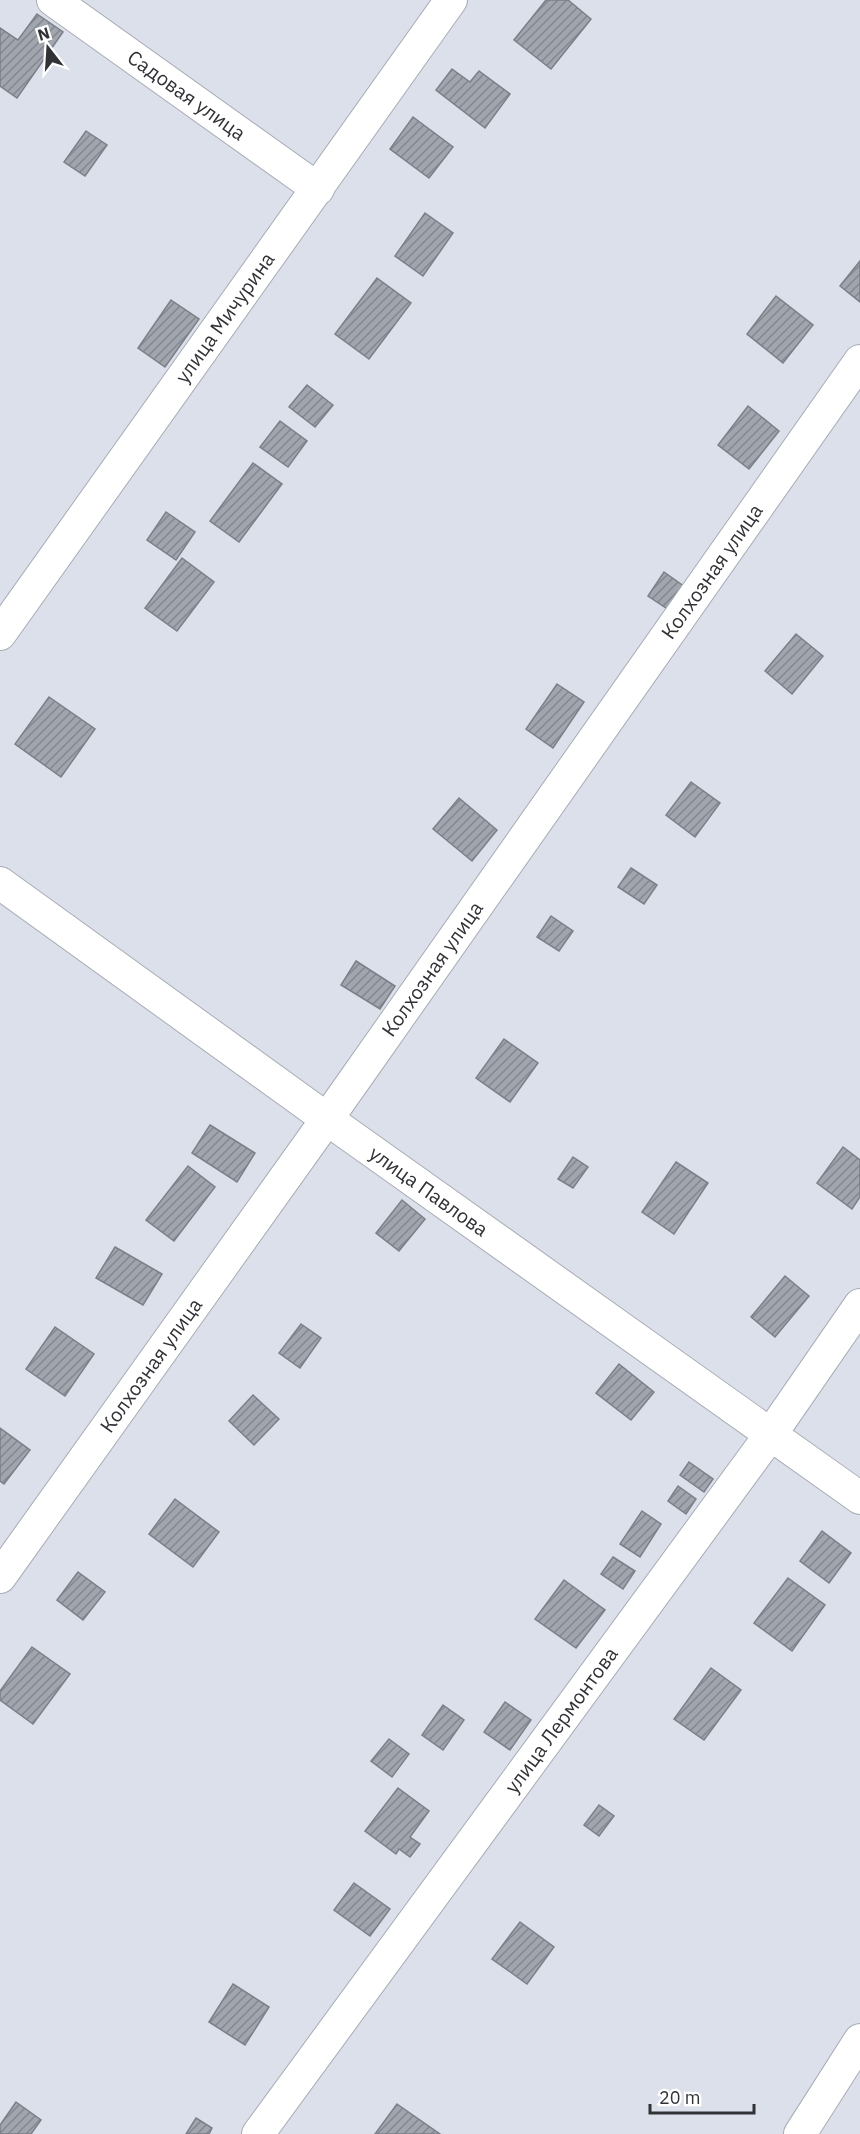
<svg xmlns="http://www.w3.org/2000/svg" width="860" height="2134" font-family="'IBM Plex Sans',sans-serif">
<style>
.building{fill:url(#building-hatch);stroke:#7b7f88;stroke-width:1.5}
.lines{fill:none;stroke-linecap:round;stroke-linejoin:round}
.street-casing{stroke:#a7acb5;stroke-width:34}
.street{stroke:#fff;stroke-width:32}
.labels{text-anchor:middle;stroke-width:4.5;stroke-linejoin:round;paint-order:stroke}
.street-label{font-size:20px;fill:#303236;stroke:#fff}
</style>
<defs>
<pattern id="building-hatch" width="6" height="6" patternUnits="userSpaceOnUse" patternTransform="scale(1.5)"><rect width="6" height="6" fill="#a0a5ae"/><path d="M-1 1l2-2M0 6l6-6M5 7l2-2" fill="none" stroke="#83878e"/></pattern>
</defs>
<rect width="100%" height="100%" fill="#dce0ea"/>
<g class="building">
<path d="M546,0H568L591,19L551,69L514,40Z"/>
<path d="M37,14L63,32L17,98L0,86V28L18,40Z"/>
<path d="M452,69L470,82L479,71L510,94L485,128L436,90Z"/>
<path d="M413,117L453,147L429,178L390,149Z"/>
<path d="M86,131L107,145L85,176L64,162Z"/>
<path d="M425,213L453,233L423,276L395,256Z"/>
<path d="M860,261V302L840,286Z"/>
<path d="M377,278L411,303L369,359L335,334Z"/>
<path d="M776,296L813,325L783,363L747,334Z"/>
<path d="M171,300L199,319L165,367L138,348Z"/>
<path d="M307,385L333,405L315,427L289,407Z"/>
<path d="M748,406L779,431L749,469L718,445Z"/>
<path d="M280,421L307,441L288,467L260,447Z"/>
<path d="M253,463L282,484L239,542L210,521Z"/>
<path d="M166,512L195,532L176,560L147,540Z"/>
<path d="M182,558L214,582L177,631L145,608Z"/>
<path d="M664,572L685,587L669,610L648,596Z"/>
<path d="M796,634L823,656L792,694L765,671Z"/>
<path d="M557,684L584,702L553,748L526,729Z"/>
<path d="M49,697L95,729L61,777L15,744Z"/>
<path d="M691,782L720,803L695,837L666,815Z"/>
<path d="M459,798L497,830L472,861L433,829Z"/>
<path d="M631,868L657,885L644,904L618,887Z"/>
<path d="M551,916L573,931L559,951L537,937Z"/>
<path d="M356,961L395,986L380,1009L341,985Z"/>
<path d="M504,1039L538,1063L510,1102L476,1078Z"/>
<path d="M210,1125L255,1153L237,1182L192,1153Z"/>
<path d="M843,1147L860,1160V1197L852,1209L817,1183Z"/>
<path d="M573,1157L588,1167L573,1188L558,1179Z"/>
<path d="M676,1162L708,1183L674,1234L642,1212Z"/>
<path d="M188,1166L215,1187L174,1241L146,1220Z"/>
<path d="M402,1200L425,1219L399,1251L376,1233Z"/>
<path d="M115,1247L162,1274L143,1305L96,1278Z"/>
<path d="M785,1276L809,1296L775,1337L751,1317Z"/>
<path d="M301,1324L321,1338L300,1368L279,1353Z"/>
<path d="M55,1327L94,1354L65,1396L26,1369Z"/>
<path d="M619,1364L654,1392L631,1420L596,1393Z"/>
<path d="M253,1395L279,1419L254,1445L229,1421Z"/>
<path d="M0,1428L30,1450L4,1484L0,1481Z"/>
<path d="M689,1462L713,1479L704,1492L680,1475Z"/>
<path d="M678,1486L696,1499L686,1514L668,1501Z"/>
<path d="M175,1499L219,1532L193,1567L149,1534Z"/>
<path d="M642,1511L661,1524L640,1557L620,1544Z"/>
<path d="M822,1531L851,1553L829,1583L800,1561Z"/>
<path d="M613,1557L635,1571L623,1589L601,1574Z"/>
<path d="M78,1572L105,1592L83,1620L57,1600Z"/>
<path d="M788,1578L825,1605L792,1651L754,1623Z"/>
<path d="M564,1580L605,1610L576,1648L535,1619Z"/>
<path d="M32,1647L70,1674L33,1724L0,1700V1691Z"/>
<path d="M711,1668L741,1690L704,1740L674,1719Z"/>
<path d="M505,1702L531,1720L510,1750L484,1732Z"/>
<path d="M443,1705L464,1720L443,1750L422,1735Z"/>
<path d="M389,1739L409,1754L392,1777L371,1761Z"/>
<path d="M398,1788L429,1811L410,1837L420,1844L410,1857L399,1849L396,1854L365,1831Z"/>
<path d="M599,1805L614,1816L599,1836L584,1825Z"/>
<path d="M354,1883L390,1909L370,1936L334,1910Z"/>
<path d="M520,1922L554,1947L527,1984L492,1959Z"/>
<path d="M233,1984L269,2007L245,2045L209,2022Z"/>
<path d="M16,2102L41,2120L31,2134H0V2125Z"/>
<path d="M397,2104L440,2134H375Z"/>
<path d="M196,2118L212,2128L209,2134H186Z"/>
</g>
<g class="lines">
<g class="street-casing">
<g id="street">
<path id="s1" d="M53,0L318,189"/>
<path id="s2" d="M0,634L451,0"/>
<path id="s3" d="M0,883L327,1119L860,1498"/>
<path id="s4" d="M0,1577L327,1119L860,361"/>
<path id="s5" d="M258,2134L771,1434L860,1305"/>
<path d="M800,2134L860,2040"/>
</g>
</g>
<use href="#street" class="street"/>
</g>
<g class="labels">
<g class="street-label">
<text dy="7" stroke="none"><textPath href="#s1" startOffset="164">Садовая улица</textPath></text>
<text dy="7" stroke="none"><textPath href="#s2" startOffset="388">улица Мичурина</textPath></text>
<text dy="7" stroke="none"><textPath href="#s4" startOffset="1232">Колхозная улица</textPath></text>
<text dy="7" stroke="none"><textPath href="#s4" startOffset="746">Колхозная улица</textPath></text>
<text dy="7" stroke="none"><textPath href="#s3" startOffset="528">улица Павлова</textPath></text>
<text dy="7" stroke="none"><textPath href="#s4" startOffset="260">Колхозная улица</textPath></text>
<text dy="7" stroke="none"><textPath href="#s5" startOffset="513">улица Лермонтова</textPath></text>
</g>
</g>
<g transform="translate(48 48) rotate(343)" stroke="#ffffff" stroke-width="4.5" paint-order="stroke">
<path d="M0-4.5L10 22L0 15L-10 22Z" fill="#303236"/>
<text y="-9" font-size="16" font-weight="bold" text-anchor="middle" fill="#303236">N</text>
</g>
<path d="M650 2104v9h104v-9" fill="none" stroke="#303236" stroke-width="3"/>
<text x="659" y="2104" font-size="18" fill="#303236" stroke="#ffffff" stroke-width="4.5" paint-order="stroke">20 m</text>
</svg>
